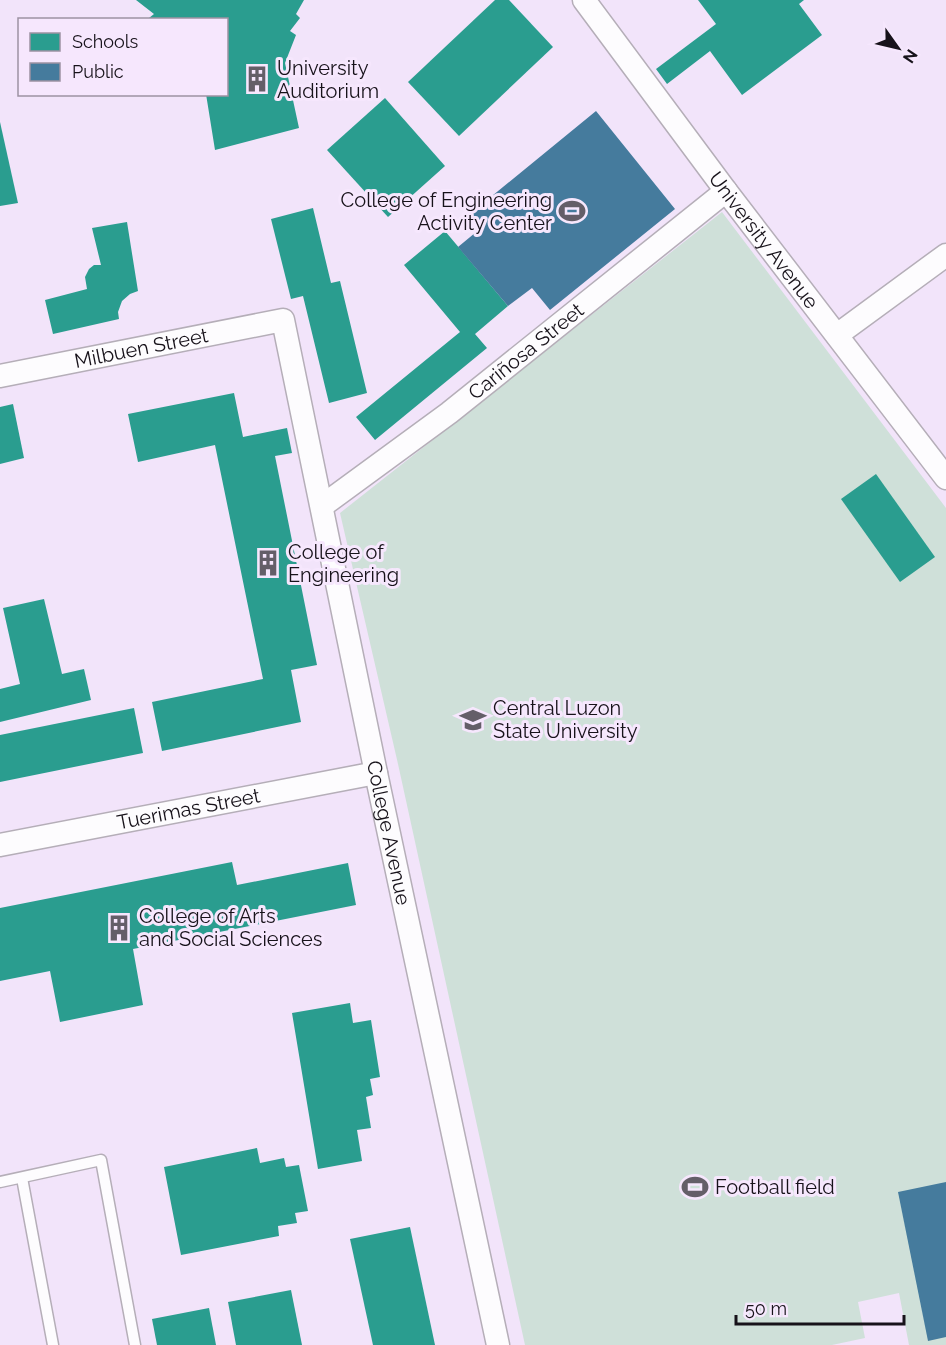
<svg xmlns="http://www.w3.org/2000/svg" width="946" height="1345" font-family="Raleway,sans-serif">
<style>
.built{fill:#f2e4fa;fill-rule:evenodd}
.green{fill:#cfe0d9}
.schools{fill:#2a9d8f}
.public{fill:#457b9d}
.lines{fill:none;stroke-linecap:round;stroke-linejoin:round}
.lane-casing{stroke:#b5aeb8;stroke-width:13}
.street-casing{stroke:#b5aeb8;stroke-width:25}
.lane{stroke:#fdfcfe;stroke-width:10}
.street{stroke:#fdfcfe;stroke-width:22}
.labels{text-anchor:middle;stroke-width:6;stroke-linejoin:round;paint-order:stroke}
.poi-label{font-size:20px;fill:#17121a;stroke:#f6e7fd;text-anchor:start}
.street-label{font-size:20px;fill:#17121a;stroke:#f6e7fd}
</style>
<rect width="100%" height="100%" fill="#f4ecf8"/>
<path class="built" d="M0,0H946V1345H0ZM20,20H226V94H20Z"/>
<path class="green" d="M722,212L946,508V1345H909L899,1293L858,1302L865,1338L832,1345H525L398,764L340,513Z"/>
<g class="schools">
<path d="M136,0H304L296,14L300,18L290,31L296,35L285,63L299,128L215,150L206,94H226V20H151L149,18L154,14Z"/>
<path d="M495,0H509L553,47L459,136L408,82Z"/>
<path d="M698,0H804L799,4L822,35L742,95L710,51L667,84L656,69L716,24Z"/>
<path d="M385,98L445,166L388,217L327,150Z"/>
<path d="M0,122L18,203L0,206Z"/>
<path d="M313,208L331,283L340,281L367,393L329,403L303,296L291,299L271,219Z"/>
<path d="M127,222L138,291L130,294L122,301L118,312L119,319L53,334L45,300L87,289L85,277L89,269L94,265H101L92,228Z"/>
<path d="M445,231L508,306L475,334L487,348L375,440L356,417L460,332L404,265Z"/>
<path d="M234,393L243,437L287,428L292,453L275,456L317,665L291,670L301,722L162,751L152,702L263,679L215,445L138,462L128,414Z"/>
<path d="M13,404L24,458L0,464V407Z"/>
<path d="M876,474L935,557L900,582L841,499Z"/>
<path d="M44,599L62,674L84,669L91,700L0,722V689L20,684L3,608Z"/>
<path d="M134,708L143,753L0,782V735Z"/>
<path d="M232,862L237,885L348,863L356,905L133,949L143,1005L60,1022L50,971L0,981V908Z"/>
<path d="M350,1003L353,1023L371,1020L380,1077L370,1079L373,1095L366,1097L371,1128L357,1130L362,1161L318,1169L292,1013Z"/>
<path d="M257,1148L260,1163L284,1158L286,1167L299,1165L308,1211L295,1213L297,1223L278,1226L279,1236L181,1255L164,1167Z"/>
<path d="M410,1227L435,1345H373L350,1239Z"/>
<path d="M291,1290L302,1345H236L228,1302Z"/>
<path d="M209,1308L216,1345H157L152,1319Z"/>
</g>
<g class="public">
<path d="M596,111L675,209L550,310L532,288L508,306L458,247L481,228L470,214Z"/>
<path d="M946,1182V1337L928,1341L898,1192Z"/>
</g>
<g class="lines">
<g class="lane-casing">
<g id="lane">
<path d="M22,1178L53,1345"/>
<path d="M0,1182L101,1160L135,1345"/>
</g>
</g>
<g class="street-casing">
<g id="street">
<path id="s1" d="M584,0L726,191L946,478"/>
<path d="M837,335L946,255"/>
<path id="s2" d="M0,376L283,320L376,773L498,1345"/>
<path id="s3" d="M322,506L449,413L726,191"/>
<path id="s4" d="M0,845L376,773"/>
</g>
</g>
<use href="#lane" class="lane"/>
<use href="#street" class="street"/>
</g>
<defs>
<g id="building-bare" transform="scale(2.07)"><path d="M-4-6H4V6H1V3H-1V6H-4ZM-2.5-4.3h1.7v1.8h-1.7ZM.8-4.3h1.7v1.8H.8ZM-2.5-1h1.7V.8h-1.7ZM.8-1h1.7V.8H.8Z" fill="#645e68" stroke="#f6e7fd" stroke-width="2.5" paint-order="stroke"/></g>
<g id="stadium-bare" transform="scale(2.07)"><path d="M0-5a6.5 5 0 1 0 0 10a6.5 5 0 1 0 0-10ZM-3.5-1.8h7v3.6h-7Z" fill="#645e68" stroke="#f6e7fd" stroke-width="2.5" paint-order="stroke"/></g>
<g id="university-bare" transform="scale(2.07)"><path d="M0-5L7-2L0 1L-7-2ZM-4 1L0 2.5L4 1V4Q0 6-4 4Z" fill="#645e68" stroke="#f6e7fd" stroke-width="2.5" paint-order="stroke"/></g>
</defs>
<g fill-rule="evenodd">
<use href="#building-bare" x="257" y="79"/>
<use href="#stadium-bare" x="572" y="211"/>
<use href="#building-bare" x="268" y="563"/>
<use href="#university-bare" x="473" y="720"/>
<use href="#building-bare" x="119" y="928"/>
<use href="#stadium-bare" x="695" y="1187"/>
</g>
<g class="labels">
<g class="poi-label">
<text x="277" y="75">University<tspan x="277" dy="23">Auditorium</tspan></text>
<text x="552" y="207" text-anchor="end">College of Engineering<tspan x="552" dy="23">Activity Center</tspan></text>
<text x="288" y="559">College of<tspan x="288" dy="23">Engineering</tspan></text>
<text x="493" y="715">Central Luzon<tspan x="493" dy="23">State University</tspan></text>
<text x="139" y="923">College of Arts<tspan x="139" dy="23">and Social Sciences</tspan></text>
<text x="715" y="1194">Football field</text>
</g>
<g class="street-label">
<text dy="7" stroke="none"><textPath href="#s1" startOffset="300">University Avenue</textPath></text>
<text dy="7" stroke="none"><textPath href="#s2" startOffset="144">Milbuen Street</textPath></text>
<text dy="7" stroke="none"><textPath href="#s3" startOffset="256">Cariñosa Street</textPath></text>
<text dy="7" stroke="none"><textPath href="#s4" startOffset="192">Tuerimas Street</textPath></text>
<text dy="7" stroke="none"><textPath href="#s2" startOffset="812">College Avenue</textPath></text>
</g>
</g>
<rect x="18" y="18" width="210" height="78" fill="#f6e7fd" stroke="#9d92a2" stroke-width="1.5"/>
<rect x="30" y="33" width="30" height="18" fill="#2a9d8f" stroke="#9d92a2" stroke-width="1.5"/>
<text x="72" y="48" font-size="18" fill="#17121a">Schools</text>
<rect x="30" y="63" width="30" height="18" fill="#457b9d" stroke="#9d92a2" stroke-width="1.5"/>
<text x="72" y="78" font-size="18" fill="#17121a">Public</text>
<g transform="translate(898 48) rotate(124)" stroke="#f6e7fd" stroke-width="4.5" paint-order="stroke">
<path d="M0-4.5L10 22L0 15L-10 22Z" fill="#17121a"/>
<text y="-9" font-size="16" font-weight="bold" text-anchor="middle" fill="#17121a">N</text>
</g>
<path d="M736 1315v9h168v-9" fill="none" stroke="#17121a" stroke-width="3"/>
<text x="745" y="1315" font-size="18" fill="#17121a" stroke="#f6e7fd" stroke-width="4.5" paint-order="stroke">50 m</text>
</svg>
